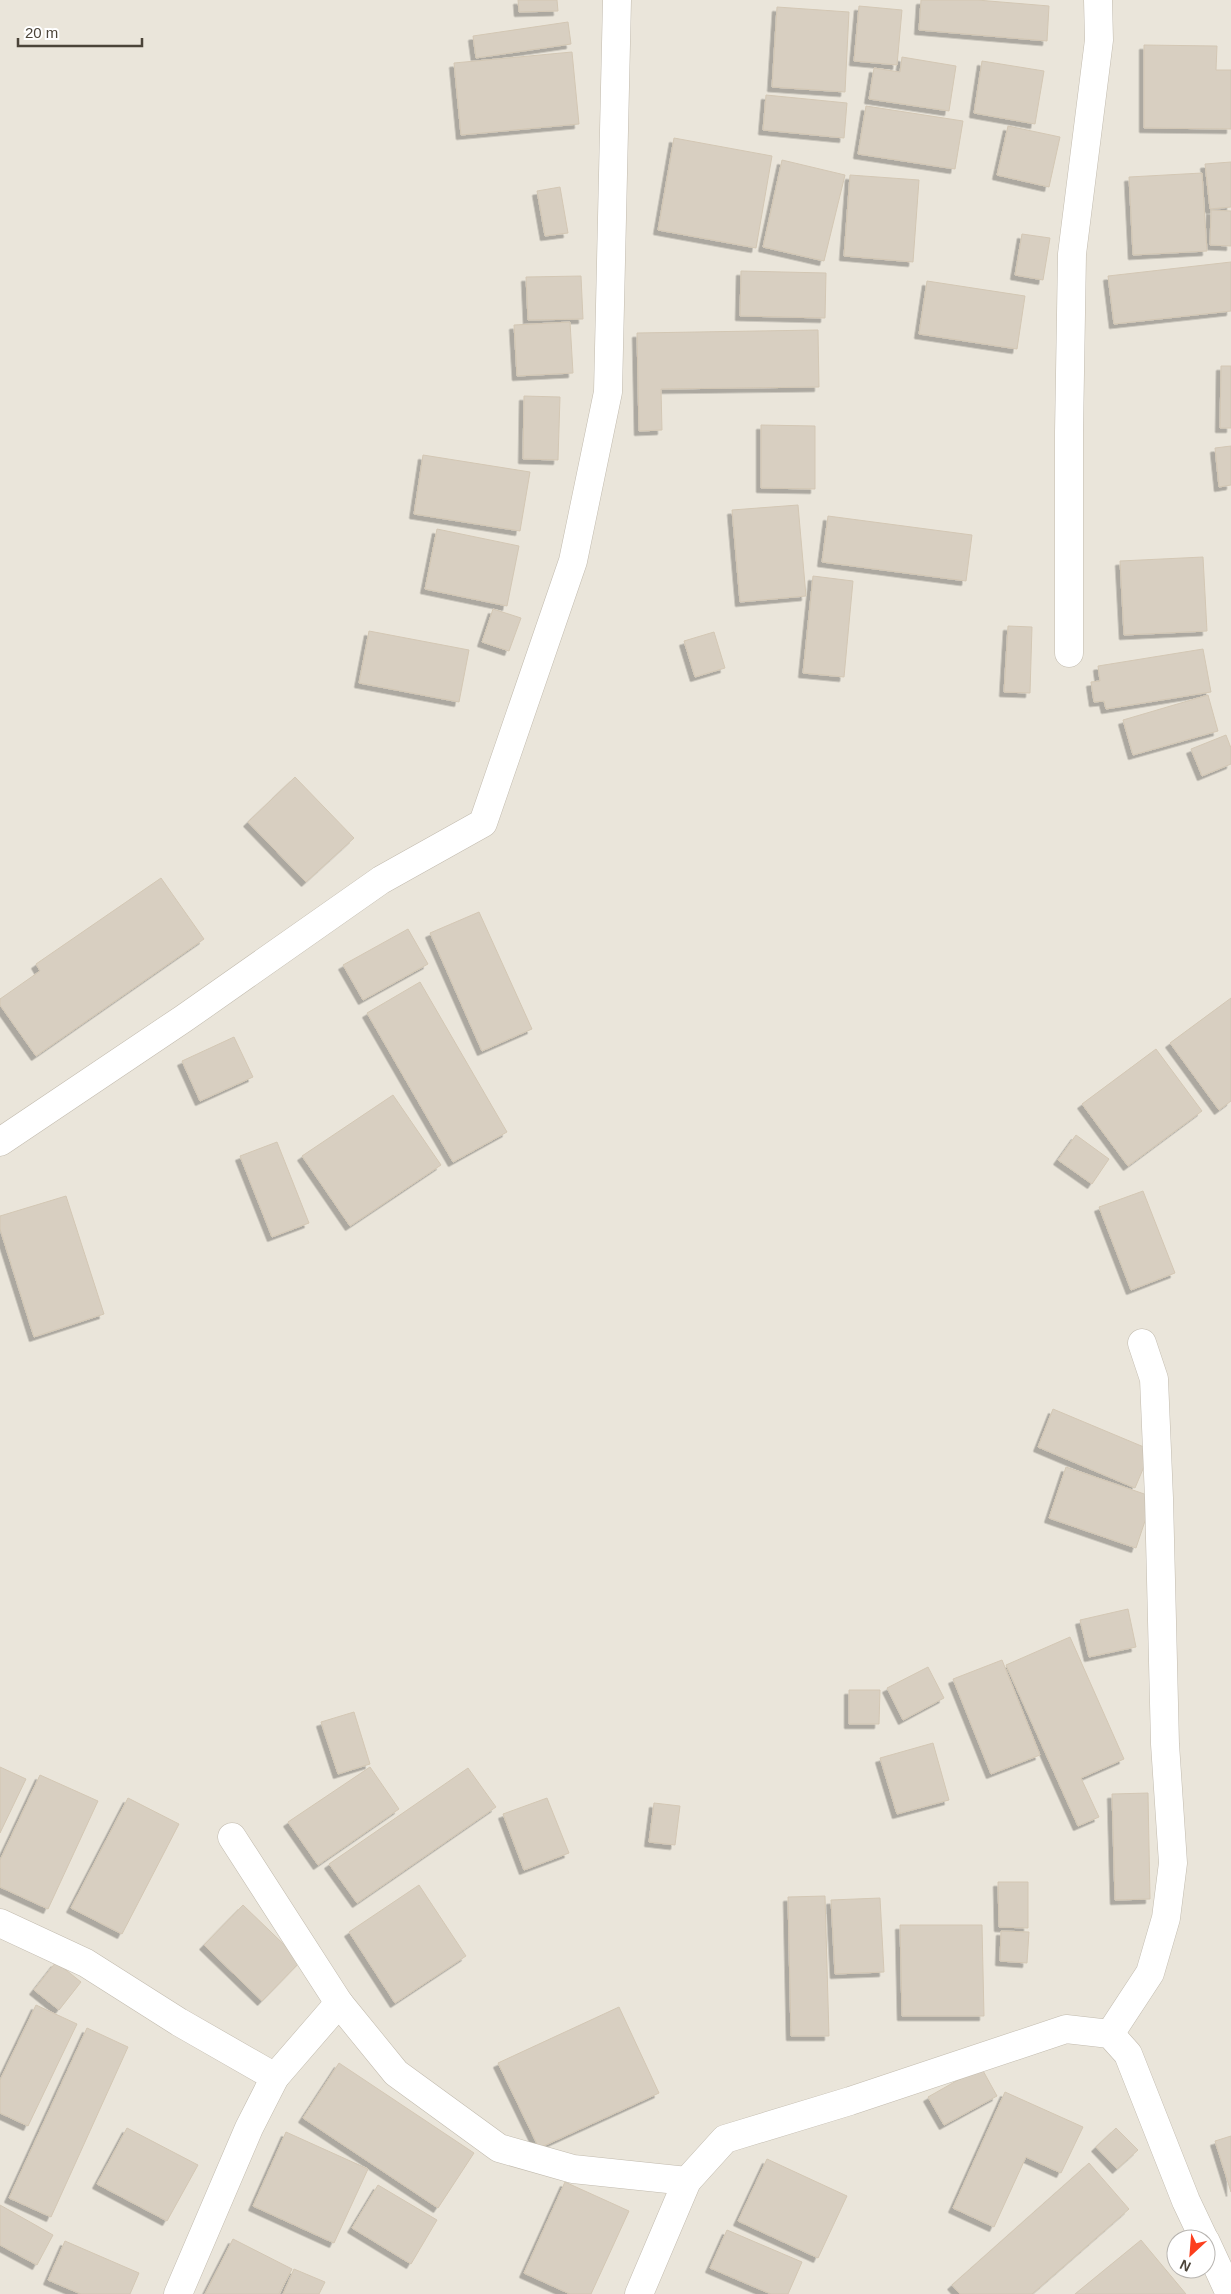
<svg xmlns="http://www.w3.org/2000/svg" width="1231" height="2294" font-family="Helvetica,sans-serif">
<style>
.residential{fill:#eae5da;fill-rule:evenodd}
.building{fill:#d8cfc1;stroke:#d3c7b4;filter:url(#shadow)}
.lines{fill:none;stroke-linecap:round;stroke-linejoin:round}
.street-casing{stroke:#c2bbae;stroke-width:29}
.street{stroke:#fff;stroke-width:28}
</style>
<defs>
<filter id="shadow"><feDropShadow dx="-4.5" dy="4.5" stdDeviation="0" flood-color="#0004"/></filter>
</defs>
<rect width="100%" height="100%" fill="#f6f3ec"/>
<path class="residential" d="M0,0H1231V2294H0ZM1176,2239H1206V2269H1176Z"/>
<g class="building">
<path d="M518,0H557L558,11L519,12Z"/>
<path d="M921,0H977L1049,6L1047,41L919,30Z"/>
<path d="M859,6L902,10L897,65L854,61Z"/>
<path d="M777,7L849,12L845,92L772,87Z"/>
<path d="M568,22L571,44L476,58L473,36Z"/>
<path d="M1144,45L1217,46L1216,70H1231V129L1144,128Z"/>
<path d="M572,52L579,124L461,135L454,63Z"/>
<path d="M902,57L956,66L949,111L869,99L874,68L900,72Z"/>
<path d="M982,61L1044,71L1035,124L974,113Z"/>
<path d="M766,95L847,103L844,138L763,130Z"/>
<path d="M866,106L963,121L955,169L858,154Z"/>
<path d="M1008,126L1060,137L1049,187L997,175Z"/>
<path d="M674,138L772,156L756,248L658,230Z"/>
<path d="M782,160L845,175L824,261L763,247Z"/>
<path d="M1231,162V207L1210,209L1205,164Z"/>
<path d="M1202,173L1207,251L1133,255L1129,177Z"/>
<path d="M850,175L919,180L913,262L844,256Z"/>
<path d="M560,187L568,233L545,236L537,191Z"/>
<path d="M1211,210L1231,211V246L1210,245Z"/>
<path d="M1022,234L1050,238L1043,280L1015,275Z"/>
<path d="M1231,262V311L1114,324L1108,276Z"/>
<path d="M741,271L826,273L825,318L740,316Z"/>
<path d="M581,276L583,319L528,320L526,277Z"/>
<path d="M927,281L1025,296L1017,349L919,334Z"/>
<path d="M570,322L573,373L517,376L514,325Z"/>
<path d="M818,330L819,387L661,389L662,430L639,431L637,333Z"/>
<path d="M1221,366H1231V428H1220Z"/>
<path d="M524,396L560,397L558,460L523,459Z"/>
<path d="M761,425L815,426V489L761,488Z"/>
<path d="M1231,446V485L1219,487L1215,448Z"/>
<path d="M423,455L530,472L520,531L414,514Z"/>
<path d="M798,505L806,596L740,602L732,510Z"/>
<path d="M828,516L972,535L966,581L822,562Z"/>
<path d="M437,529L519,546L507,606L425,589Z"/>
<path d="M1203,557L1207,631L1124,635L1120,561Z"/>
<path d="M813,576L853,581L844,677L803,673Z"/>
<path d="M493,609L521,618L509,651L482,642Z"/>
<path d="M1008,626L1032,627L1030,693L1004,692Z"/>
<path d="M369,631L469,650L459,702L359,683Z"/>
<path d="M714,632L725,668L695,677L684,641Z"/>
<path d="M1203,649L1211,692L1106,709L1104,701L1094,702L1091,682L1100,681L1098,666Z"/>
<path d="M1208,695L1218,731L1133,755L1123,720Z"/>
<path d="M1226,735L1231,748V764L1202,776L1191,749Z"/>
<path d="M295,777L354,838L306,882L248,822Z"/>
<path d="M161,878L204,939L36,1056L0,1005V999L40,971L36,964Z"/>
<path d="M479,912L532,1029L482,1051L430,933Z"/>
<path d="M408,929L428,964L363,1000L343,965Z"/>
<path d="M420,982L507,1132L453,1162L367,1013Z"/>
<path d="M1231,998V1101L1219,1110L1170,1043Z"/>
<path d="M234,1037L253,1077L200,1101L182,1061Z"/>
<path d="M1156,1049L1202,1111L1128,1166L1082,1104Z"/>
<path d="M393,1095L441,1165L350,1226L302,1156Z"/>
<path d="M1076,1135L1109,1159L1092,1184L1058,1160Z"/>
<path d="M277,1142L309,1223L272,1237L240,1156Z"/>
<path d="M1143,1191L1175,1273L1131,1290L1099,1207Z"/>
<path d="M66,1196L104,1314L34,1337L0,1229V1216Z"/>
<path d="M1053,1409L1151,1450L1135,1488L1038,1447Z"/>
<path d="M1066,1467L1153,1497L1136,1548L1049,1518Z"/>
<path d="M1128,1609L1136,1647L1089,1657L1080,1620Z"/>
<path d="M1070,1637L1124,1759L1081,1778L1099,1817L1078,1826L1006,1665Z"/>
<path d="M1002,1660L1040,1755L991,1774L953,1679Z"/>
<path d="M928,1667L944,1698L903,1720L887,1688Z"/>
<path d="M849,1690H880L879,1724H849Z"/>
<path d="M354,1712L370,1764L338,1774L321,1722Z"/>
<path d="M933,1743L949,1800L897,1814L880,1758Z"/>
<path d="M0,1767L26,1779L0,1833Z"/>
<path d="M370,1767L399,1809L318,1865L288,1822Z"/>
<path d="M468,1768L496,1807L357,1903L329,1864Z"/>
<path d="M40,1775L98,1801L48,1909L0,1887V1860Z"/>
<path d="M1148,1793L1150,1899L1115,1900L1112,1794Z"/>
<path d="M128,1798L179,1824L122,1934L71,1908Z"/>
<path d="M547,1798L569,1853L524,1870L503,1814Z"/>
<path d="M654,1803L680,1806L675,1845L649,1842Z"/>
<path d="M998,1882H1028V1928L999,1927Z"/>
<path d="M419,1885L466,1956L395,2003L349,1932Z"/>
<path d="M825,1896L829,2036H791L788,1897Z"/>
<path d="M880,1898L884,1972L835,1974L831,1900Z"/>
<path d="M243,1905L301,1961L262,2001L204,1945Z"/>
<path d="M900,1925H982L984,2016H902Z"/>
<path d="M1001,1931L1029,1932L1027,1963L1000,1961Z"/>
<path d="M56,1962L81,1982L59,2010L34,1990Z"/>
<path d="M36,2005L77,2024L28,2126L0,2113V2080Z"/>
<path d="M619,2007L659,2093L539,2148L498,2063Z"/>
<path d="M87,2028L128,2047L51,2217L9,2198Z"/>
<path d="M339,2063L474,2153L438,2208L303,2118Z"/>
<path d="M981,2067L997,2096L944,2125L928,2097Z"/>
<path d="M1005,2092L1083,2127L1061,2173L1026,2157L994,2227L953,2208Z"/>
<path d="M127,2128L198,2165L167,2221L97,2184Z"/>
<path d="M1116,2128L1138,2150L1117,2169L1096,2147Z"/>
<path d="M286,2132L368,2169L334,2243L253,2206Z"/>
<path d="M1231,2136V2192L1215,2141Z"/>
<path d="M767,2159L847,2196L818,2258L738,2221Z"/>
<path d="M1089,2163L1129,2209L1032,2294H960L952,2285Z"/>
<path d="M565,2182L629,2211L591,2294H570L524,2273Z"/>
<path d="M378,2185L437,2220L411,2264L352,2228Z"/>
<path d="M0,2205L53,2235L37,2265L0,2245Z"/>
<path d="M727,2230L802,2262L788,2294H771L710,2268Z"/>
<path d="M233,2239L292,2269L279,2294H205Z"/>
<path d="M1141,2240L1186,2294H1075Z"/>
<path d="M65,2241L139,2273L130,2294H81L48,2280Z"/>
<path d="M294,2269L325,2282L319,2294H283Z"/>
</g>
<g class="lines">
<g class="street-casing">
<g id="street">
<path d="M1069,653V432L1072,254L1099,40L1098,0"/>
<path d="M0,1142L183,1019L381,880L483,823L573,561L608,392L617,0"/>
<path d="M232,1837L339,2003L396,2073L499,2148L573,2169L687,2181"/>
<path d="M0,1923L86,1963L179,2022L275,2077"/>
<path d="M1110,2034L1150,1973L1166,1918L1173,1863L1165,1744L1159,1498L1154,1379L1142,1343"/>
<path d="M1206,2242L1230,2294"/>
<path d="M178,2294L249,2128L275,2077L339,2003"/>
<path d="M639,2294L687,2181L725,2139L850,2101L1066,2029L1110,2034L1128,2054L1186,2201L1204,2239"/>
</g>
</g>
<use href="#street" class="street"/>
</g>
<g transform="translate(1191 2254) rotate(206)"><circle r="24" fill="#ffffff" stroke="#b7b4b0"/>
<path d="M0-4L9 19L0 12L-9 19Z" fill="#fc3f1d"/>
<text y="-8" font-size="14" font-weight="bold" text-anchor="middle" fill="#4b4439">N</text>
</g>
<path d="M18 38v8h124v-8" fill="none" stroke="#4b4439" stroke-width="2.5"/>
<text x="25" y="38" font-size="15" fill="#4b4439" stroke="#ffffff" stroke-width="4" paint-order="stroke">20 m</text>
</svg>
